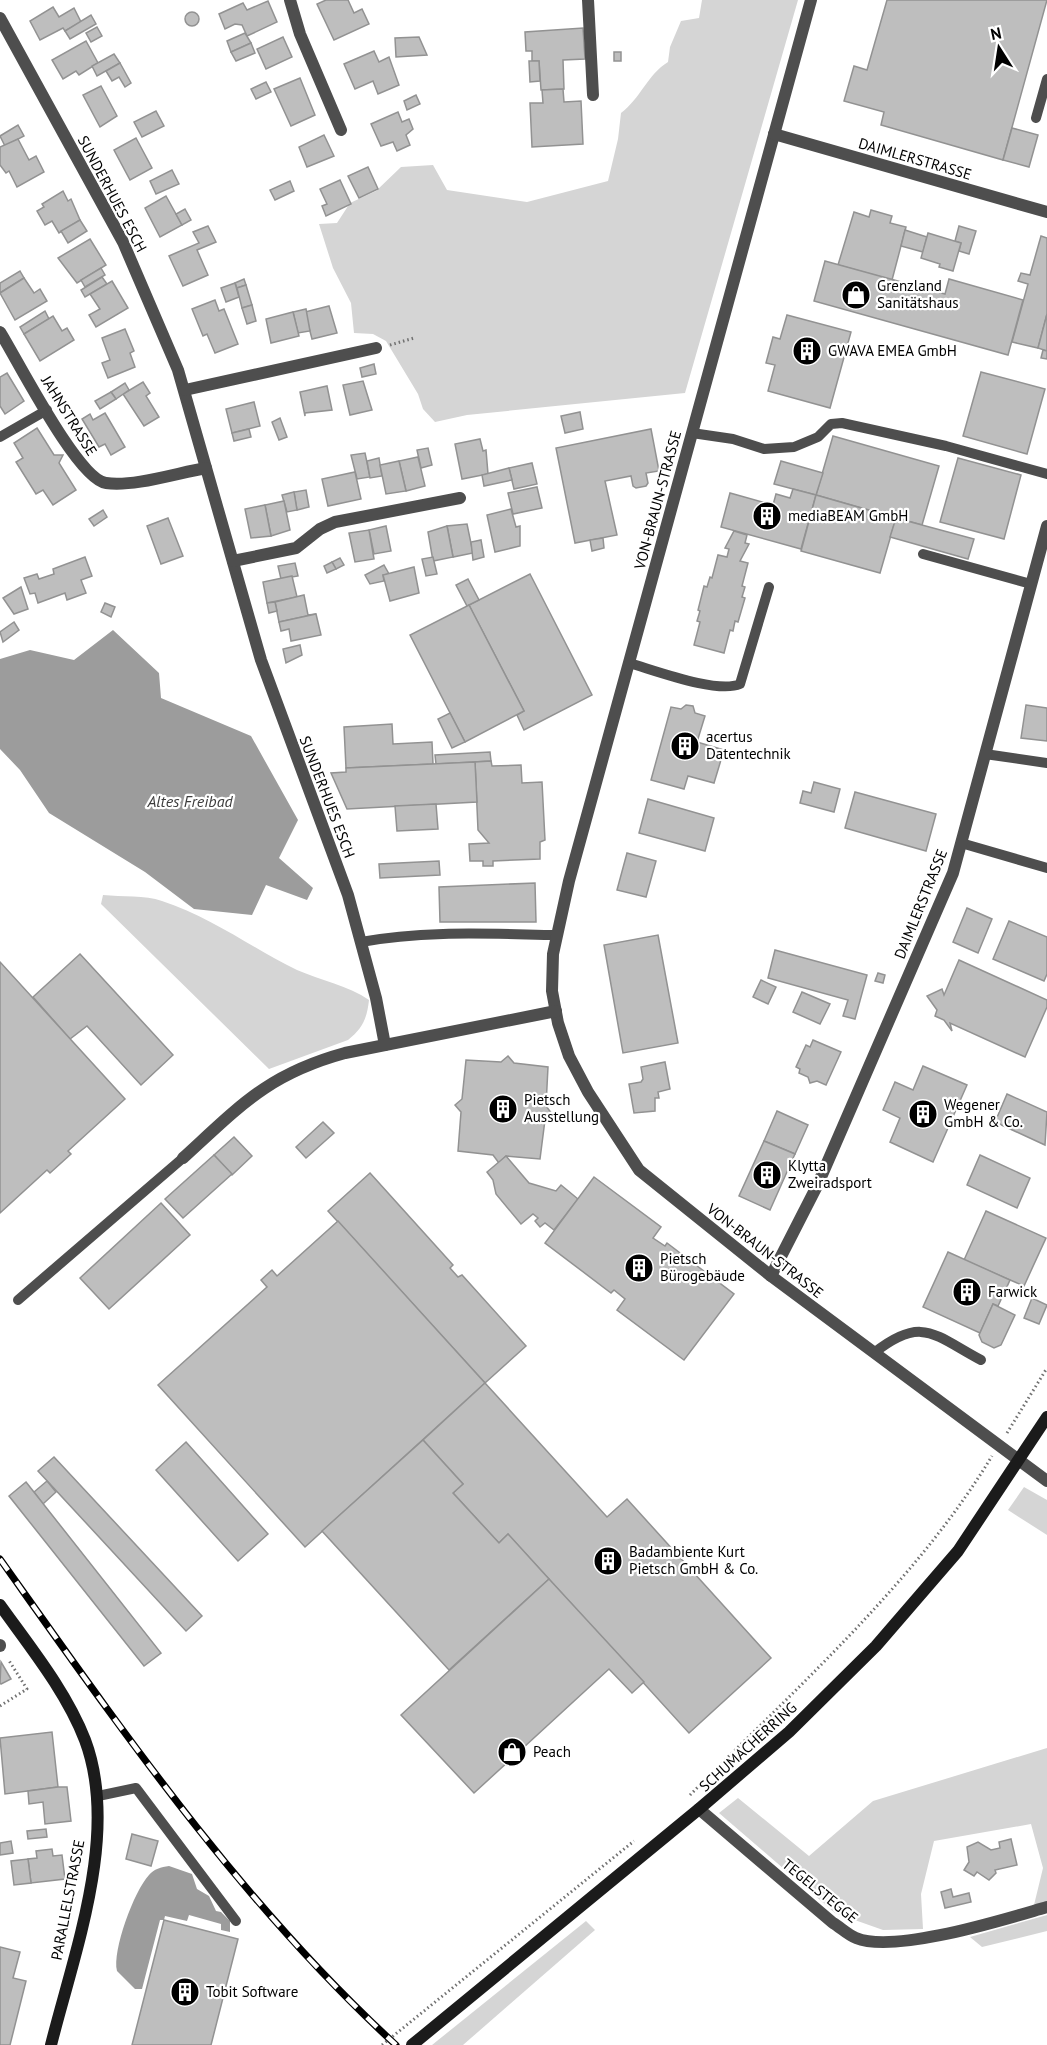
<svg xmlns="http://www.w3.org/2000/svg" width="1047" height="2045" font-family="'PT Sans',sans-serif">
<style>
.green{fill:#d5d5d5}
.water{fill:#9c9c9c}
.building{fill:#bebebe;stroke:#929292;stroke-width:1.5}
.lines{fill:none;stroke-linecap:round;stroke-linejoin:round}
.path{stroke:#707070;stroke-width:3;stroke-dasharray:1.5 3;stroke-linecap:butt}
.lane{stroke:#4e4e4e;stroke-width:10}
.street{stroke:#4e4e4e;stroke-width:12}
.secondary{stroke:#1b1b1b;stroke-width:12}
.rail-casing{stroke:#000;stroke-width:7}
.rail{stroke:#fff;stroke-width:4.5;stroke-dasharray:14;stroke-linecap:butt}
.labels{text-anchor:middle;stroke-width:4.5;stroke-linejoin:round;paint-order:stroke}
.street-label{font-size:15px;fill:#000;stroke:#fff}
.poi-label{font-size:15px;fill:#000;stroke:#fff;text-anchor:start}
.water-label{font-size:16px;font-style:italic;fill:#3d3d3d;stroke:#fff}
</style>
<rect width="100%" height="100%" fill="#fff"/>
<g class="green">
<path d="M702,0H798L685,393L467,415L435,422L423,409L418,394L386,341L373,334L354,333L351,303L333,268L319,224L337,223L350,203L376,191L401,167L433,165L447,190L527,202L608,181L618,139L621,113C640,99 648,74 668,62L670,47L681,21L699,18Z"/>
<path d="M103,895C122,897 145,895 162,901C211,917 252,948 297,970C320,980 349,986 369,1000C367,1018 363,1028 348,1040L269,1069L101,904Z"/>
<path d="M1024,1487L1047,1500V1535L1008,1510Z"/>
<path d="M1047,1748V1902L1034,1905L1043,1868L1031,1824L934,1841L921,1894L923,1929L883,1930L835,1913L719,1813L738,1798L809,1856L873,1801Z"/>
<path d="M1047,1915V1931L982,1947L970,1937Z"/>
<path d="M586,1921L595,1930L463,2045H432Z"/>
</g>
<g class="water">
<path d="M113,630L159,673L161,698L251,736L298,820L279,858L313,888L307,900L266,885L252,915L194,909L145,872L49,813L20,770L0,749V659L30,650L74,660Z"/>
<path d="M169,1866L192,1874L197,1889L209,1896L216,1911L221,1912L230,1921V1932L221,1930V1924L189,1915L187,1921L165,1916L164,1920H160L142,1989H135L117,1971C112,1951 134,1891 149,1875C154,1869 161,1867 169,1866Z"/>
</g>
<g class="building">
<path d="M326,0H348L354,13L362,9L369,24L334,40L317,4Z"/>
<path d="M887,0H1047L1003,160L881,125L884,112L844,101L854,66L867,70Z"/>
<path d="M268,1L277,22L247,36L242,25L235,24L225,29L219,14L243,3L247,10Z"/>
<path d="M53,7L59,17L74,8L81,22L65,31L63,28L40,40L30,21Z"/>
<circle cx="192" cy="19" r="7"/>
<path d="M91,15L96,24L70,39L65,31Z"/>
<path d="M97,27L102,36L91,42L86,33Z"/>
<path d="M583,28L585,59L563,60L564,89L541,90L539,61H532V51H526L525,32Z"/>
<path d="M245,33L251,43L231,52L227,41Z"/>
<path d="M283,37L292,57L266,69L257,49Z"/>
<path d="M419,37L427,55L396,57L395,38Z"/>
<path d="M86,41L98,63L79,75L76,71L63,79L52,60Z"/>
<path d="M251,43L255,53L236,61L231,52Z"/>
<path d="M374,51L379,62L389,57L399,85L378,94L373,81L355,89L344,64Z"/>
<rect x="614" y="52" width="7" height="9"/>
<path d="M114,54L120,63L97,76L92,66Z"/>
<path d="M529,61H539L540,81L530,82Z"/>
<path d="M120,63L131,83L125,87L119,77L112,81L106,71Z"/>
<path d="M300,78L315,115L291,126L274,89Z"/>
<path d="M266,82L271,92L256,99L251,89Z"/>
<path d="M101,86L117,116L100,127L83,95Z"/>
<path d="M563,89L564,102L581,101L583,144L532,147L530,103H543L542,90Z"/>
<path d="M416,95L420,104L407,110L404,101Z"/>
<path d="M156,111L164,126L142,137L134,122Z"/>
<path d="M398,112L402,122L409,119L413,129L406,135L410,145L397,151L393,142L381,146L371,124Z"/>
<path d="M18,125L24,136L5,146L0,136Z"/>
<path d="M1012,128L1038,135L1029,167L1003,160Z"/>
<path d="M324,135L334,156L307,167L299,147Z"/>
<path d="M136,138L152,168L130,180L114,150Z"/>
<path d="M18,139L29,160L36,156L44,172L17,187L9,171L6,173L0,165V147Z"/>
<path d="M368,167L378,189L359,198L348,176Z"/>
<path d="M172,170L179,184L156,194L150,181Z"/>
<path d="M340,180L351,204L326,216L322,206L327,204L320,189Z"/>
<path d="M290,181L294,191L275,200L270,190Z"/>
<path d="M63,191L68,201L71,199L80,220L59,233L52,221L45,225L37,211L44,207L42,204Z"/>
<path d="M166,196L182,225L160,237L145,208Z"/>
<path d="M185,209L191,220L182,225L176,214Z"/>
<path d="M871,210L892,216L890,223L906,227L892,280L838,265L854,212L869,217Z"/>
<path d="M80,220L87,231L68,243L61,231Z"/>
<path d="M208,226L216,242L197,250L208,275L183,286L169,256L199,243L193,232Z"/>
<path d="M959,226L976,231L969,254L959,251L961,243L955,241Z"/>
<path d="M905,230L927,237L923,252L901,246Z"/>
<path d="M928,233L961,243L953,271L939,267L940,264L921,258Z"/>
<path d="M1041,236L1047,238V314L1038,348L1012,342L1028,284L1018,281L1021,273L1030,275Z"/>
<path d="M90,239L106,265L77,283L58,258Z"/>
<path d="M825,261L945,294L949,279L1023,300L1008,355L814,301Z"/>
<path d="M101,268L105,275L85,287L81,280Z"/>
<path d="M20,271L24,278L0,293V283Z"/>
<path d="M102,277L107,284L85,297L81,290Z"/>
<path d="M24,278L34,293L40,289L47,301L15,320L0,293Z"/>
<path d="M244,279L246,285L237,288L235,283Z"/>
<path d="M112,281L128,308L96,327L89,315L100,309L90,294Z"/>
<path d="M235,283L239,297L226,302L221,288Z"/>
<path d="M246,285L252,305L242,308L237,288Z"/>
<path d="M215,300L219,311L224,309L238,344L215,353L207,334L203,336L192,309Z"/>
<path d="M252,305L256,321L247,324L242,308Z"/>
<path d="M329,306L337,333L312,339L305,312Z"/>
<path d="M306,309L310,331L298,333L293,312Z"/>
<path d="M45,311L49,319L24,334L20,327Z"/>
<path d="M293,312L299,336L271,343L266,319Z"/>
<path d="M1047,314V351L1038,348Z"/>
<path d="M787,315L851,332L830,408L768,391L775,365L766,363L773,337L780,339Z"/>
<path d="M53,316L62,331L67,328L74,340L40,361L24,334Z"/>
<path d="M125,329L134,351L130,353L135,367L108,378L102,363L110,360L102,338Z"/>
<path d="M1043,350L1047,351V359L1041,358Z"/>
<path d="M374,364L376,374L362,377L360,368Z"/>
<path d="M981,372L1045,389L1027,454L963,436Z"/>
<path d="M7,373L24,401L5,414L0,406V377Z"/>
<path d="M363,381L372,410L350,415L343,385Z"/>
<path d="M143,382L150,393L146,396L159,417L144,426L123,394Z"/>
<path d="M125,383L129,390L116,399L111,392Z"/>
<path d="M327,386L332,410L305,413V416L300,392Z"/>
<path d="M111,392L116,399L100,409L95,401Z"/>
<path d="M254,402L260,426L232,433L226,409Z"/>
<path d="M580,412L583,429L565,433L561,416Z"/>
<path d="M105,413L125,447L111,455L105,444L99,447L82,419L90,414L93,420Z"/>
<path d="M280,418L287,437L279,440L272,422Z"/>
<path d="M37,428L54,455H63L59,463L76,490L53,505L43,490L36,494L16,462L23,458L14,443Z"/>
<path d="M249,429L251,437L234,441L232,433Z"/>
<path d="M651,429L659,471L646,473L648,483L646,486L636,488L633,486L631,476L605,481L617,535L575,543L556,448Z"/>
<path d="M833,436L939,466L922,525L816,495Z"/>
<path d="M480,439L483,451L486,450L488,474L462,479L455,444Z"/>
<path d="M428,448L432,465L421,468L417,450Z"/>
<path d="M365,453L370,477L357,479L351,455Z"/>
<path d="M418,457L425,486L406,491L399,461Z"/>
<path d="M379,458L382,476L370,478L367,461Z"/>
<path d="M958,458L1021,475L1004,539L940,522Z"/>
<path d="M399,461L406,491L386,494L380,465Z"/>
<path d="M781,461L823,473L816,495L774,484Z"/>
<path d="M532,463L537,484L514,489L509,468Z"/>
<path d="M509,468L512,480L484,486L482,475Z"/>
<path d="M355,472L361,499L328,506L322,479Z"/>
<path d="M537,487L542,508L513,514L508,493Z"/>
<path d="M793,489L816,495L801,549L721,527L730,493L773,505L776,494L790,498Z"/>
<path d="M306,490L309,507L297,510L294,492Z"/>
<path d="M294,492L297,510L287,512L282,495Z"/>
<path d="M816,495L896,518L880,573L801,551Z"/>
<path d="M284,501L290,530L271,536L265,505Z"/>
<path d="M265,505L271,536L251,538L245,509Z"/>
<path d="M511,509L516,527L520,526V546L495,552L487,515Z"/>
<path d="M103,510L107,517L94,526L89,519Z"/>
<path d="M168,518L183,556L161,564L147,526Z"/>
<path d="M896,518L974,539L968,559L890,537Z"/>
<path d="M467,524L473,553L453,557L447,526Z"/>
<path d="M386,526L391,551L374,554L369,530Z"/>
<path d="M447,526L453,557L433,561L428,532Z"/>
<path d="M369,530L374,559L355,562L349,533Z"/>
<path d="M734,531L747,535L745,543L749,544L740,561L748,563L742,586L745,587L742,597L745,598L738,622L735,621L733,631L730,630L724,653L694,645L700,622L697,621L700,611L698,610L704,586L707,587L710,577L712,578L718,555L727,557L729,549L725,548Z"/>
<path d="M603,538L604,548L592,551L590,540Z"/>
<path d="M481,540L484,557L473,560L471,542Z"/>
<path d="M85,557L92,576L81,580L86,593L67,600L65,593L38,603L35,593L30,594L24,578L37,574L39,579L54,574L53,569Z"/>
<path d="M433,557L437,574L426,576L422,559Z"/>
<path d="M340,558L344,565L336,569L332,562Z"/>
<path d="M332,562L336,569L327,573L324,566Z"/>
<path d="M295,563L298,576L281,579L278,566Z"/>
<path d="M384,565L389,574L383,575L384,581L370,584L365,575Z"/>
<path d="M414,567L419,593L390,601L383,575Z"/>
<path d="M530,574L592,695L524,730L517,715L524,711L469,605Z"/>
<path d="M292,576L297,597L267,603L263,582Z"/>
<path d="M468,579L479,600L467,606L456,585Z"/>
<path d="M21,587L28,609L14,614L3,598Z"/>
<path d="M304,595L308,615L316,614L279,622L275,602Z"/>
<path d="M275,602L277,611L269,613L267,603Z"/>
<path d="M105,603L115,607L111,617L101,612Z"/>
<path d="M469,605L524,711L465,742L410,635Z"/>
<path d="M316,614L321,635L291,641L289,629L281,631L279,622Z"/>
<path d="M14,622L19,630L3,642L0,632Z"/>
<path d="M300,645L302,655L286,663L283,649Z"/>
<path d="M686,705L693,706L695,713L705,716L697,742L724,750L714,783L688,776L684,789L651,780L671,707L681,709Z"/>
<path d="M1026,705L1047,708V741L1021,738Z"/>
<path d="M450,713L465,742L452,748L438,719Z"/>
<path d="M392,724L393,744L432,742L433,764L346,768L344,727Z"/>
<path d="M490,752L491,761L436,764L435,755Z"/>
<path d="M491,761L492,766L521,765L522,783L542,782L545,840L540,842V859L493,861V866H483V861H470L469,844L489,843L478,830L475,762Z"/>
<path d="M475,762L477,802L347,809L331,773L346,772V768Z"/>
<path d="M814,782L840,789L834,812L800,803L803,791L811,793Z"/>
<path d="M855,792L936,814L926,851L845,828Z"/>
<path d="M648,799L714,818L705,851L639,833Z"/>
<path d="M436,804L438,829L397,831L395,806Z"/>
<path d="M627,853L656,861L646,897L617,890Z"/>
<path d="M439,861L440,875L380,878L379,864Z"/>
<path d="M535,883L536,922H440L439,887Z"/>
<path d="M967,908L992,919L978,953L953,942Z"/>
<path d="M1009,921L1047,937V974L1044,981L993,959Z"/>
<path d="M658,935L678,1043L623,1053L604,945Z"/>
<path d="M775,950L867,975L855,1019L843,1016L848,1000L768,978Z"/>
<path d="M80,954L173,1055L141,1085L87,1026L70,1039L33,997Z"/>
<path d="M959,960L1047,1000V1007L1025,1057L950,1023L952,1031L944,1020L935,1016L937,1010L927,996L942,989L944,995Z"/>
<path d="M0,962L125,1099L68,1151L71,1154L50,1173L47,1170L0,1213Z"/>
<path d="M878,973L885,975L883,983L875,981Z"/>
<path d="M761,980L776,987L768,1004L753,997Z"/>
<path d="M802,992L830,1004L820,1024L793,1012Z"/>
<path d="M813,1040L841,1052L826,1085L817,1081L810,1083L808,1077L799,1073L800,1069L796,1067L806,1045L810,1047Z"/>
<path d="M508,1056L514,1063L548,1067L546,1106L552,1114L545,1120L540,1159L506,1156L499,1163L493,1155L458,1151L461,1112L455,1105L462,1099L466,1060L501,1062Z"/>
<path d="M665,1062L670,1089L658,1092L659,1098H655V1111L634,1113L629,1084L641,1082L643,1079L641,1067Z"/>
<path d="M923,1066L967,1085L933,1162L890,1142L900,1118L883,1110L895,1082L913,1090Z"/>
<path d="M1007,1094L1047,1112L1045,1145L995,1122Z"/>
<path d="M777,1111L808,1125L795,1154L764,1141Z"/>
<path d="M323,1122L334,1133L306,1158L296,1147Z"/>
<path d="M234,1137L252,1156L232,1175L214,1155Z"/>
<path d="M764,1141L795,1154L770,1210L739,1196Z"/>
<path d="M214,1155L232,1174L183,1218L165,1199Z"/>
<path d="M980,1155L1030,1178L1017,1208L967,1185Z"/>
<path d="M506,1156L529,1183L556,1191L561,1185L578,1199L554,1230L545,1223L540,1227L535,1221L538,1218L533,1214L521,1224L496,1194L493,1180L487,1172Z"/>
<path d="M370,1173L453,1265L450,1268L458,1277L462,1275L526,1346L485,1383L328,1211Z"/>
<path d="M594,1177L661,1227L653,1238L665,1246L667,1243L734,1294L684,1360L617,1310L625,1299L614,1290L611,1293L545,1243Z"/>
<path d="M161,1203L190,1235L109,1309L80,1278Z"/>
<path d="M986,1211L1046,1238L1024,1286L964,1260Z"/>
<path d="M338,1221L485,1383L305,1547L158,1385L267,1287L261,1280L272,1270L277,1276Z"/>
<path d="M948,1252L1010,1280L998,1306L993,1304L980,1333L923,1307Z"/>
<path d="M1032,1298L1047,1305L1039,1324L1024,1318Z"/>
<path d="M993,1304L1015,1315L1001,1345L994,1348L982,1342L979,1335Z"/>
<path d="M485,1383L607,1517L627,1499L771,1658L689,1733L508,1534L499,1543L453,1493L463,1484L423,1440Z"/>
<path d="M423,1440L463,1484L453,1493L499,1543L508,1534L549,1579L449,1670L322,1531Z"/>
<path d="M186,1442L268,1534L238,1561L156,1470Z"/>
<path d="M54,1457L202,1616L186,1631L38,1471Z"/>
<path d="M47,1481L56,1492L43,1504L34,1492Z"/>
<path d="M26,1482L161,1653L144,1666L9,1496Z"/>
<path d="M549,1579L644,1682L632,1693L609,1669L474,1793L401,1715Z"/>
<path d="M1,1662L11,1679L1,1684L0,1683Z"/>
<path d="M52,1732L58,1787L5,1794L0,1738Z"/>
<path d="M58,1787H67L71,1821L45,1824L43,1802L29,1804L28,1791Z"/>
<path d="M46,1829L47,1837L28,1839L27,1831Z"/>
<path d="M132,1834L158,1841L151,1866L126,1859Z"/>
<path d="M1011,1839L1017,1865L995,1870L996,1873L989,1880L977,1872L974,1876L964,1870L969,1862L967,1847L978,1842L991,1850L1000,1848L999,1842Z"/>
<path d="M11,1841L13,1853L0,1855V1843Z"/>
<path d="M52,1849L53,1856L62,1855L65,1879L31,1883L28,1859L37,1858L36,1851Z"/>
<path d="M28,1859L31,1883L14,1885L11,1861Z"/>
<path d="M951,1889L953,1897L969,1893L971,1902L945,1908L941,1892Z"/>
<path d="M164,1920L238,1939L211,2045H132Z"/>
<path d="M0,1947L20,1952L13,1978L26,1981L10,2045H0Z"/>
</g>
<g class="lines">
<g class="path">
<path d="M390,345L414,338"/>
<path d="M1007,1433L1047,1368"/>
<path d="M0,1706L27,1689L8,1659"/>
<path d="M690,1795C793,1691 916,1582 992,1456"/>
<path d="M382,2045L634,1841"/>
</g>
<g class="lane">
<path d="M1036,118L1047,79"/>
<path d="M692,433L733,439L764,449L794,447L818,437L831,424L842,423L946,446L1047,474"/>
<path d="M0,437L47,410"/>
<path d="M923,554L1031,584"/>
<path d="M629,663C654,670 717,694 740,684L769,587"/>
<path d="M985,754L1047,763"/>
<path d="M961,843L1047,868"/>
<path d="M361,942C425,930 492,934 557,935"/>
<path d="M18,1300L183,1158"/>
<path d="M874,1353C922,1315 934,1335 981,1360"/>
<path d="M98,1796L136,1788L236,1921"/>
</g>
<g class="street">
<path d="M290,0L300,34L341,130"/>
<path d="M588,0L593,95"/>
<path d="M811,0L569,881L553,954L552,991L558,1023L569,1056L588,1092L639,1170L771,1276L1047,1481"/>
<path d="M0,18L123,242L178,370L261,660L348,895L376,998L385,1045"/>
<path d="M774,134L1047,212"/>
<path d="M0,332C17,359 78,480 106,483C134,487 177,473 206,468"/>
<path d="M185,390L376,348"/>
<path d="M233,561L296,548L320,529L335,522L460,498"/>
<path d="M183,1158C240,1106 268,1074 345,1053L556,1011"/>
<path d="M771,1276L818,1184L953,873L1047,526"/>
<path d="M0,1645V1646"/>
<path d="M699,1809L833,1923C840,1927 848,1935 856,1938C895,1954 1005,1919 1047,1907"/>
</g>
<g class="secondary">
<path d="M0,1605C30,1647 66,1691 85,1740C120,1833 74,1953 51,2045"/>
<path d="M412,2045L699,1809L789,1732L876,1646L958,1551L1047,1417"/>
</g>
<g class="rail-casing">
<path id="rail" d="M0,1559C121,1729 241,1903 396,2045"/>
</g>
<use href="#rail" class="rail"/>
</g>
<defs>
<g id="shop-disc" transform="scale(1.5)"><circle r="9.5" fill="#000" stroke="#fff"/><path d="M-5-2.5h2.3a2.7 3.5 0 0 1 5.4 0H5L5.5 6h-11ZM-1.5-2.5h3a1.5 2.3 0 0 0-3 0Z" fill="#fff"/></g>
<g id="building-disc" transform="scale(1.5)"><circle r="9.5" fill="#000" stroke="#fff"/><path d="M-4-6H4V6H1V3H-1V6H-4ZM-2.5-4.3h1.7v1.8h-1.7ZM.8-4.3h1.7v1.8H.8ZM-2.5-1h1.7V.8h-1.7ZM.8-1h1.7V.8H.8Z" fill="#fff"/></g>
</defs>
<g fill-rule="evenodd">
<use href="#shop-disc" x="856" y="295"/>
<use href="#building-disc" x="807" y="351"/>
<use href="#building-disc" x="767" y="516"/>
<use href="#building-disc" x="685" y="746"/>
<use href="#building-disc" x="503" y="1109"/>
<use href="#building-disc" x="923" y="1114"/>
<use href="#building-disc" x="767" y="1175"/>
<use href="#building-disc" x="639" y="1268"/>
<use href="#building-disc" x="967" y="1292"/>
<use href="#building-disc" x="608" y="1561"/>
<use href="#shop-disc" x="512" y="1752"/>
<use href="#building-disc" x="185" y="1992"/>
</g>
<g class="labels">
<g class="street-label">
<text transform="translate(915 159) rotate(16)" y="5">DAIMLERSTRASSE</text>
<text transform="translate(112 194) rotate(62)" y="5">SUNDERHUES ESCH</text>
<text transform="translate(69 416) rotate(58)" y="5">JAHNSTRASSE</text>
<text transform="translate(658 500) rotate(-75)" y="5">VON-BRAUN-STRASSE</text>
<text transform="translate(327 797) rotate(69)" y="5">SUNDERHUES ESCH</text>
<text transform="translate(921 904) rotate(-68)" y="5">DAIMLERSTRASSE</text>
<text transform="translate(765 1251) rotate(38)" y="5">VON-BRAUN-STRASSE</text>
<text transform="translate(748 1747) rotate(-42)" y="5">SCHUMACHERRING</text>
<text transform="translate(820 1891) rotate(39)" y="5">TEGELSTEGGE</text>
<text transform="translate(68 1900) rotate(-79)" y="5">PARALLELSTRASSE</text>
</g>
<g class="poi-label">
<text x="877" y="291">Grenzland<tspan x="877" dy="17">Sanitätshaus</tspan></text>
<text x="828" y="356">GWAVA EMEA GmbH</text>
<text x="788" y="521">mediaBEAM GmbH</text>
<text x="706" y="742">acertus<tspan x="706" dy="17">Datentechnik</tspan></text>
<text x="524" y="1105">Pietsch<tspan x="524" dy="17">Ausstellung</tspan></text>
<text x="944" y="1110">Wegener<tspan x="944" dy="17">GmbH &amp; Co.</tspan></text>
<text x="788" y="1171">Klytta<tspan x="788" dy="17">Zweiradsport</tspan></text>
<text x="660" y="1264">Pietsch<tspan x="660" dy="17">Bürogebäude</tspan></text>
<text x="988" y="1297">Farwick</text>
<text x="629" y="1557">Badambiente Kurt<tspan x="629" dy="17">Pietsch GmbH &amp; Co.</tspan></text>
<text x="533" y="1757">Peach</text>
<text x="206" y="1997">Tobit Software</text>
</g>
<g class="water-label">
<text x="190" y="807">Altes Freibad</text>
</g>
</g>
<g transform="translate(999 48) rotate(348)" stroke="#ffffff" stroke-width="4.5" paint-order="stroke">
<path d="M0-4.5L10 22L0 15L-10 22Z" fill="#000000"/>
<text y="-9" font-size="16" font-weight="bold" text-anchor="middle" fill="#000000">N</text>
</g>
</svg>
